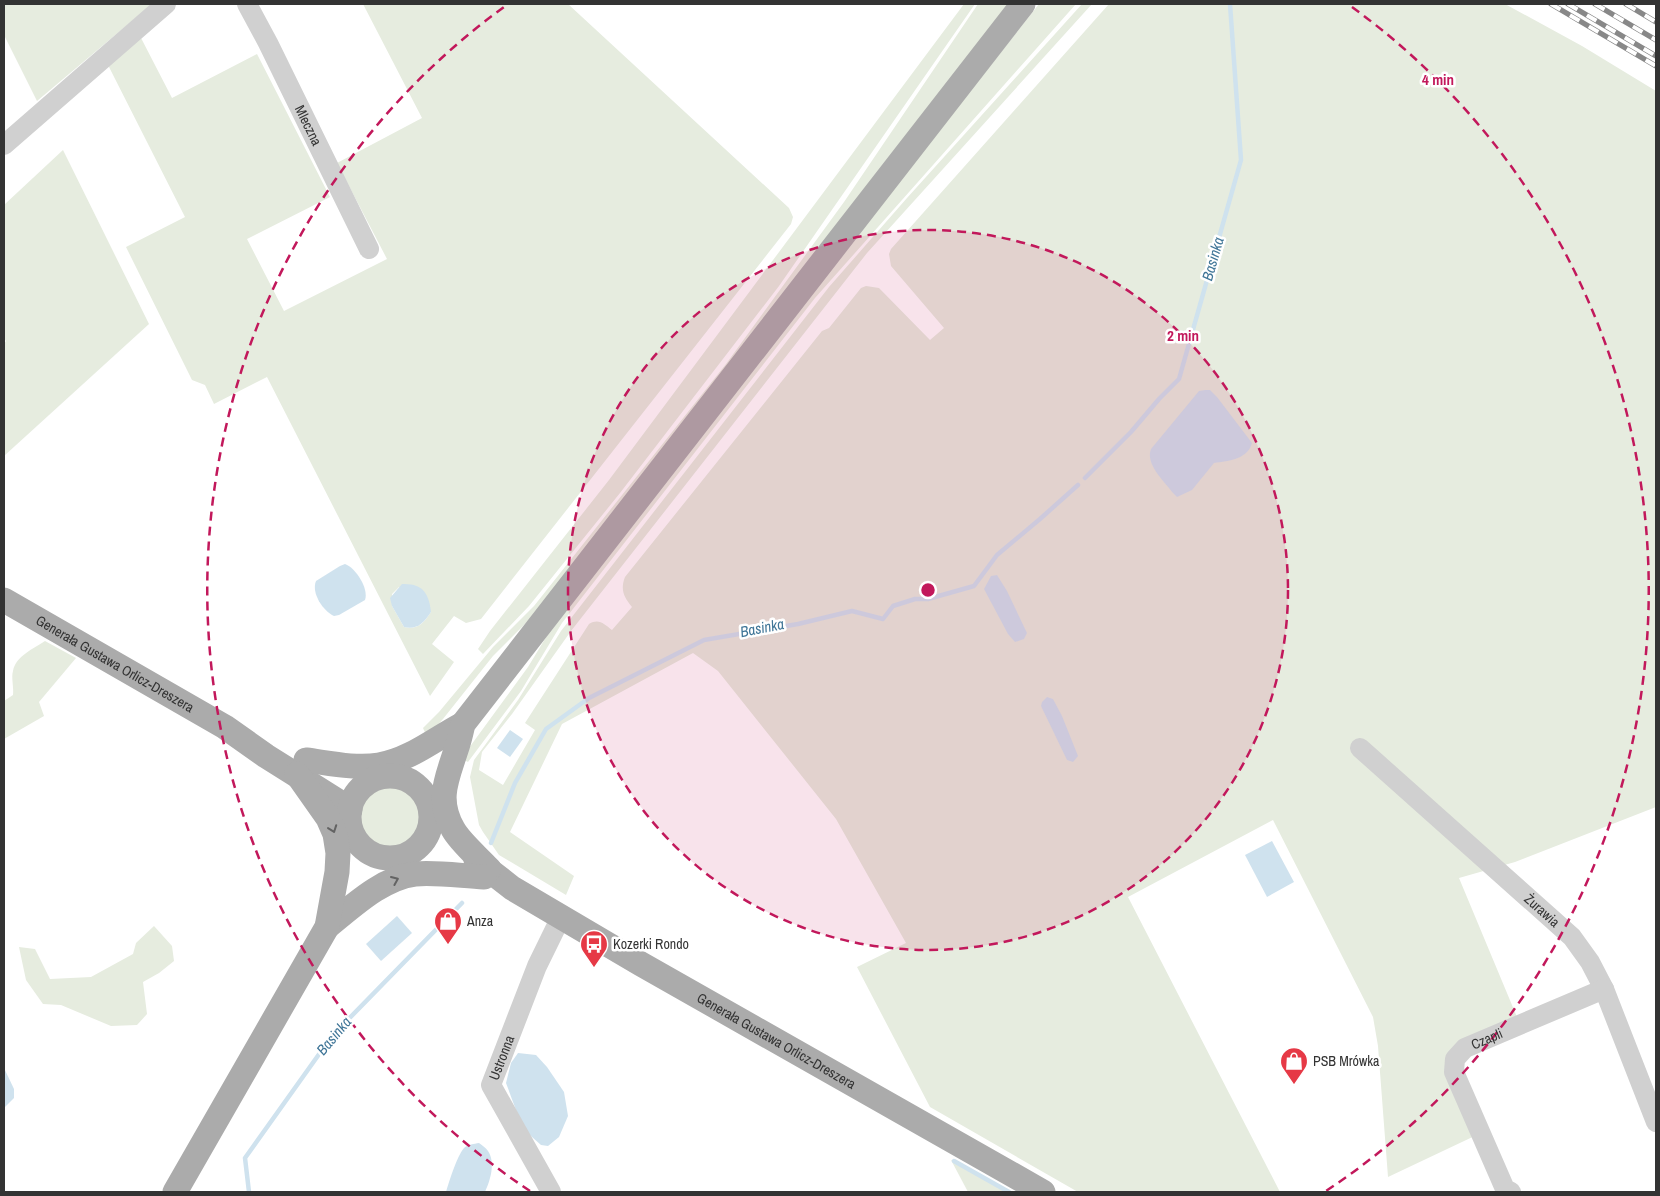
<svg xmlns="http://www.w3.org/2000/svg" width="1660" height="1196" font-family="'Archivo Narrow',sans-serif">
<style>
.green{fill:#e6ecdf;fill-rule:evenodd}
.water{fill:#cfe2ee}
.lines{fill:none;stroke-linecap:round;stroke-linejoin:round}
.stream{stroke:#cfe2ee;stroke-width:4.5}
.minor{stroke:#d0d0d0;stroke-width:20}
.major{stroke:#ababab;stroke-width:25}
.rail-casing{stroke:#888;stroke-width:5.5}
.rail{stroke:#fff;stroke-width:4;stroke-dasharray:11;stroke-linecap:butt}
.oneway{stroke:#636363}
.ring{fill:none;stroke:#c2185b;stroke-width:2.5;stroke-dasharray:9 6}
.labels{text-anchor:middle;stroke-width:5;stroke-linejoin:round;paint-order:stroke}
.street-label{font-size:14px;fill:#333;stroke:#fff}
.poi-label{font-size:14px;fill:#333;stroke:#fff;text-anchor:start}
.water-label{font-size:15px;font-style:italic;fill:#3f7597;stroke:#fff}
.centre{fill:#c2185b;stroke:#fff;stroke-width:2.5}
.ring-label{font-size:15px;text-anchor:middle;font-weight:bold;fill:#c2185b;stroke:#fff;stroke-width:5;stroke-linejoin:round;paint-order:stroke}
</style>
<rect width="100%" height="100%" fill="#fff"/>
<g class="green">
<path d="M4,4H152L37,101L4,35Z"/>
<path d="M363,4H568L789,208L793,217L791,224L481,619L466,623L454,616L432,644L454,662L430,696L267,377L214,404L205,385L192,380L126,247L185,217L108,65L140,36L172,98L257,54L330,197L247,239L284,311L387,259L337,163L422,118ZM399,587L431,612C424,623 418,630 404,627L392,606V594Z"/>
<path d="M964,4H975L779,286L620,493L529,606L483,654L478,649L490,631L609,480Z"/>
<path d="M978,4H1012L536,613L493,656L443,719L427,737L423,728L439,712L493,647L534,606L726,364L844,202Z"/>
<path d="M1039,4H1076L815,298L562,623L521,691L468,762L464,760L466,752L528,667L551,629L899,181Z"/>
<path d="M1082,4H1092L867,253L571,631L512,714L482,752L479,770L503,785L535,730L525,723L589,624C599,618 604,624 612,630L632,607C624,597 620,590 625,577L822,331L829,328L861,288L866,286L879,288L930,340L944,328L891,266L889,254L891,249L1109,4H1505L1582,46L1656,91V807L1515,862L1459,878L1522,1029L1455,1059L1481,1133L1388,1177L1378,1046L1373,1017L1273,820L1128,897L1280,1192H1078L930,1107L857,967L906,943L836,819L718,671L693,653L562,724L510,832L574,876L566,895L499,855L483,832L479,825L470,777L474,760L518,700L561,631L829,287L907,198Z"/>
<path d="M63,150L149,324L4,456V344L6,341L4,338V205Z"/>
<path d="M45,641L76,658L39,702L44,716L4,739V701L13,695C14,688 11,677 13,671C16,656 33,649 45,641Z"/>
<circle cx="390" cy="818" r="30"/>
<path d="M154,926L172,946L174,961L159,973L143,982L147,1014L137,1025L111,1026L61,1005L43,1004L26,980L19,947L35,949L50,979L91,977L133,954L136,943Z"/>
<path d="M951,1160L954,1161L1009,1192H968Z"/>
</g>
<g class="water">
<path d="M1205,390H1210L1217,397L1252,443C1248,459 1229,461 1214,463L1192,490L1177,497L1173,493C1164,481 1145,464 1151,449L1199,391Z"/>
<path d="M345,564C356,568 369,589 365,600L339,615L334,616C323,611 311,593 316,581L340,566Z"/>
<path d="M997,575L1007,591L1027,633L1024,639L1015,642L1008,634L984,589L991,576Z"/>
<path d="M402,584C423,583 429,594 431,612C424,623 417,630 404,627L392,606L390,598Z"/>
<path d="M1047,697L1053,699L1062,716L1078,756L1073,762L1067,760L1041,706L1042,702Z"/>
<path d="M510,730L523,739L510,757L497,748Z"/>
<path d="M1272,841L1294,882L1267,897L1245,855Z"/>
<path d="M397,916L412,933L381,961L366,944Z"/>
<path d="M518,1053L536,1055L547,1067L564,1092L568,1116L559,1137L548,1146L541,1145L523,1129L506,1083L511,1063Z"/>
<path d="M4,1068L14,1089V1098L4,1108Z"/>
<path d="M479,1143C482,1145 486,1148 488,1151C496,1163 490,1181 485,1192H446C449,1182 457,1156 464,1148C468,1144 474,1144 479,1143Z"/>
</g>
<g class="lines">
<g class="stream">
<path d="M1085,478L1131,432L1159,399L1179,379L1241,160L1230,4"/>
<path d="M491,843L515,783L546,729L589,698L704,640L798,624L852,611L883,619L893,606L915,599H928L974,586L997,555L1040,519L1078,485"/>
<path d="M954,1161L1009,1192"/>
<path d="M249,1192L245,1158L332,1036L462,903"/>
</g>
<g class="minor">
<path id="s1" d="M247,4L268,43L369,249"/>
<path d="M4,145L166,4"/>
<path id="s2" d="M1360,748L1572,937L1590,962L1604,989L1656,1122"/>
<path id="s3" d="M551,1192L491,1085L537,966L561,917"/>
<path id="s4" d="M1511,1192L1505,1189L1454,1072L1455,1059L1465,1048L1604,989"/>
</g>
<g class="major">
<path id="s5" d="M4,600L225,727L266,756L344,805L350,810"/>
<path d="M306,760C329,763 356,769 379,765C410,760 436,738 463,724"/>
<circle cx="390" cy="817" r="41"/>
<path id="s6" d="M476,860L512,888L641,964L1043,1192"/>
<path d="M489,869C478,857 460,842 453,829C436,799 447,779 456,750C459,742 461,733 463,724L1023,4"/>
<path d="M327,927C352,907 382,878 415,874C436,872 462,876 484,877"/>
<path d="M175,1192L327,927L337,872L338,853L335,834L328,818L297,774"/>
</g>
<g class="rail-casing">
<g id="rail">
<path d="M1551,4L1656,66"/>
<path d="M1568,4L1656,56"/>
<path d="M1595,4L1656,40"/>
<path d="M1626,4L1656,22"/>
</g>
</g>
<use href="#rail" class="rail"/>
</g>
<defs><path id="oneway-chevron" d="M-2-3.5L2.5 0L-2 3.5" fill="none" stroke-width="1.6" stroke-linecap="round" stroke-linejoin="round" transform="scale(1.25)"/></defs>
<g class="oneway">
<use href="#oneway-chevron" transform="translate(333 829) rotate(70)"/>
<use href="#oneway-chevron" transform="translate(395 880) rotate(-23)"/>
</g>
<circle cx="928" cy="590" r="360" fill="#c2185b" fill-opacity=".12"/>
<g class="ring">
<circle cx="928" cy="590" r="360"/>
<path d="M530 1191A721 721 0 0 1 504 7M1352 7A721 721 0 0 1 1326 1191"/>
</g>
<defs>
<g id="shop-pin" transform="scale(1.4375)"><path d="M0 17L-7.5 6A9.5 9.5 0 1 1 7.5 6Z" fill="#e63946" stroke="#fff"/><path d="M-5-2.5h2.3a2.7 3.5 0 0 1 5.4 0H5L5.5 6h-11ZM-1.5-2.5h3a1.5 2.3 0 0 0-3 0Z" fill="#fff"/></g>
<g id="bus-pin" transform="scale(1.4375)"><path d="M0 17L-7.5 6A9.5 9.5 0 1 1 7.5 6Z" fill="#e63946" stroke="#fff"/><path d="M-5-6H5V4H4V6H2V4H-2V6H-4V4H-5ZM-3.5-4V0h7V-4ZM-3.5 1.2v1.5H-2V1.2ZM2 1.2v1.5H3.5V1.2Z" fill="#fff"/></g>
</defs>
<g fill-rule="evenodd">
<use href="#shop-pin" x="448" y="921"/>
<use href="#bus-pin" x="594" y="944"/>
<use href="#shop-pin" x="1294" y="1061"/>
</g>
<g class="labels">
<g class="street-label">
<text dy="5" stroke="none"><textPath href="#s1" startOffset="136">Mleczna</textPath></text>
<text dy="5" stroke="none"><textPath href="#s5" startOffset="128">Generała Gustawa Orlicz-Dreszera</textPath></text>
<text dy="5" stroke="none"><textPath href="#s2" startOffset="244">Żurawia</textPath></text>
<text dy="5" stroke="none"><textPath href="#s4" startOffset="186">Czapli</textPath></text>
<text dy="5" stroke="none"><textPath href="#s6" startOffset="351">Generała Gustawa Orlicz-Dreszera</textPath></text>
<text dy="5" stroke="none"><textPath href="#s3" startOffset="152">Ustronna</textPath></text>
</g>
<g class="poi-label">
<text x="467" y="926">Anza</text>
<text x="613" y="949">Kozerki Rondo</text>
<text x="1313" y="1066">PSB Mrówka</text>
</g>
<g class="water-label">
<text transform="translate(1213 259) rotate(-74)" y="5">Basinka</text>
<text transform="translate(762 628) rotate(-11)" y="5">Basinka</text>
<text transform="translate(334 1036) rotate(-50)" y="5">Basinka</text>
</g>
</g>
<circle cx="928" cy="590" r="8" class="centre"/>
<g class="ring-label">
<text x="1438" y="85">4 min</text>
<text x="1183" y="341">2 min</text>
</g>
<rect width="1660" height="1196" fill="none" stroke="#333333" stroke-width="10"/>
</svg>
